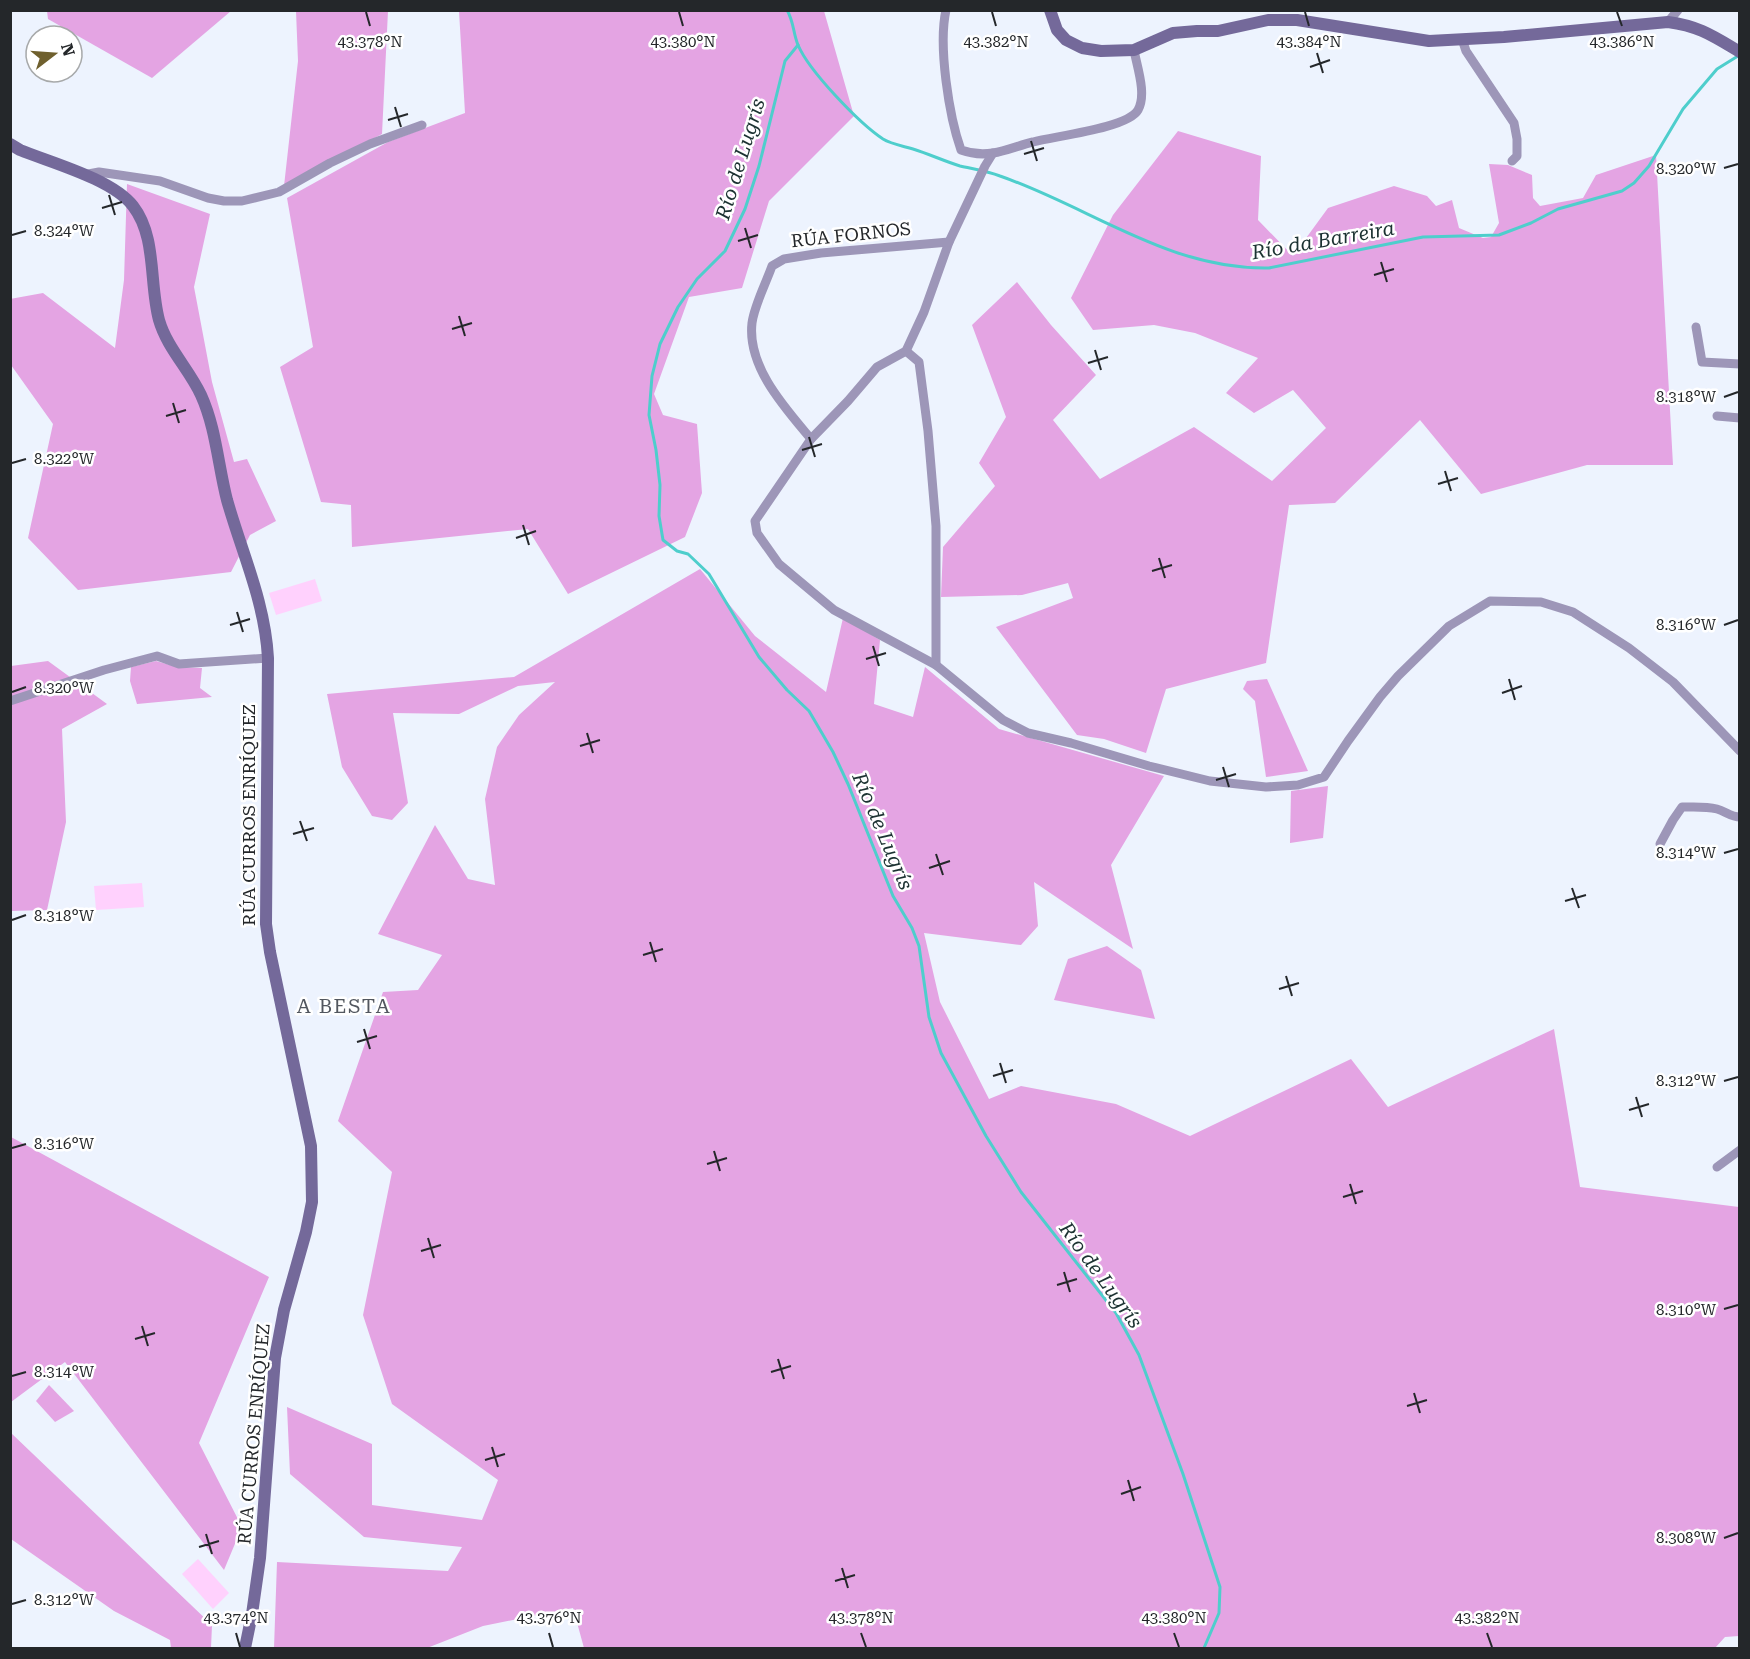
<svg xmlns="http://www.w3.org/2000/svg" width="1750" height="1659" font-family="'Roboto Serif',serif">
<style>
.green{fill:#ffd1fd}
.forest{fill:#e4a4e3}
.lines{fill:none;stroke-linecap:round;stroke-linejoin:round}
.stream{stroke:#4ececc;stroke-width:3}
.street{stroke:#9d96b8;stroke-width:9}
.secondary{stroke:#74699a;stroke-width:12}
.ticks{fill:none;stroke:#24272a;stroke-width:2}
.labels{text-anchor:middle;stroke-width:5;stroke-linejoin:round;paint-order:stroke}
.street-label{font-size:18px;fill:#24272a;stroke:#fff}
.water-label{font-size:20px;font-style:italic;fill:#1c3232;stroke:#fff}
.neighbourhood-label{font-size:20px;letter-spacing:1.5px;fill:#52575f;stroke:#fff}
.ticks-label{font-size:15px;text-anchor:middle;fill:#24272a;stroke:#fff;stroke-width:5;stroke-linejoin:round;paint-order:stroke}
</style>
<rect width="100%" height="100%" fill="#edf3fe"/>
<g class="green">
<path d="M315,579L322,601L276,615L269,593Z"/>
<path d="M142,883L144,907L96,910L94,886Z"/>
<path d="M198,1559L229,1593L213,1609L182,1574Z"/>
</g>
<g class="forest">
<path d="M47,11V10L231,11L152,78L48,19Z"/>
<path d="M296,11H388L382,134L284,186L298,61Z"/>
<path d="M459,11H824L854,116L769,201L742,288L689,297L654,394L663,415L697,424L702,493L685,537L568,594L528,529L352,547L351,505L321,502L280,367L313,347L287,198L388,142L465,113Z"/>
<path d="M1178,131L1261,156L1258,220L1293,256L1328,208L1394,186L1427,196L1436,206L1452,200L1459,228L1483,238L1491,237L1499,223L1489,164L1508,165L1532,175L1533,198L1540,206L1583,198L1596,175L1656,155L1673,465H1587L1481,494L1420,420L1335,503L1289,505L1266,663L1166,689L1146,753L1104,739L1077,735L996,627L1073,598L1068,583L1022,595L941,597L943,547L995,486L979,463L1006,417L972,325L1017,282L1051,325L1096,375L1053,420L1100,479L1194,427L1272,481L1326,428L1293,390L1254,413L1226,393L1258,358L1195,333L1154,325L1093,330L1071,298L1113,215Z"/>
<path d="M127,184L210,214L194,287L212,382L234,462L247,459L276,521L250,535L231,572L78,590L28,538L53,424L11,365L10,299L43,293L115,348L124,280Z"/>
<path d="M700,569L755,636L826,692L843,618L880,640L874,704L913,717L925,667L999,729L1164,776L1111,865L1133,949L1034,882L1038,926L1021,945L924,933L940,1002L989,1099L1021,1086L1116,1104L1190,1136L1351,1059L1388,1107L1554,1029L1580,1187L1739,1207V1636L1725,1637L1715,1648H584L573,1608L483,1626L427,1648H274L277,1562L448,1571L462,1547L364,1537L290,1474L287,1407L372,1444V1505L482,1520L498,1480L392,1404L363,1315L392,1172L338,1121L383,992L418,990L442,955L378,934L435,825L468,879L495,885L485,799L497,747L519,715L555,682L518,686L459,714L393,713L408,803L392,820L372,816L342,767L327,694L514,677Z"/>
<path d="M48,661L107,704L62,729L66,822L47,910L11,911V666Z"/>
<path d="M156,661L177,667L202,668L200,688L212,697L137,704L130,681L131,667Z"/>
<path d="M1267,679L1308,771L1266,777L1255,701L1243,689L1247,681Z"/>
<path d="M1328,786L1323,838L1290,843L1291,791Z"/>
<path d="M1107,946L1141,970L1155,1019L1054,1000L1068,959Z"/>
<path d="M11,1137L269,1277L199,1443L242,1527L224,1570L65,1362L11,1402Z"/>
<path d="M49,1385L74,1411L55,1422L36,1401Z"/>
<path d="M10,1432L212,1625L211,1648H171L170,1640L114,1611L11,1539Z"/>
</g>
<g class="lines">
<g class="stream">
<path d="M787,10C794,22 793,33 798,45C809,71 859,123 883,139C891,144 903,146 913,149C929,154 944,161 960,166C973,169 987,171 1000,176C1090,207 1169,270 1269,268L1423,237L1499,235L1531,223L1558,209L1622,191L1634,183L1649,166L1683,109L1717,69L1738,56"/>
<path d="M798,45L785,61L759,166L745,209L725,251L697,279L678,307L660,344L652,376L649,415L656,450L660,485L659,516L663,540L677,551L688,554L709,574L759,657L787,690L809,711L833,752L848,784L893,896L912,928L919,946L929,1017L941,1053L986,1136L1021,1192L1116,1313L1139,1355L1183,1474L1220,1587L1219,1613L1204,1648"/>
</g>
<g class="street">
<path d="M946,10C938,46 949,116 961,150C972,154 981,155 993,153C1006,151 1020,145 1033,142C1055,136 1128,128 1138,110C1147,94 1137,67 1134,50"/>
<path d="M1668,22L1678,10"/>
<path d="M1462,39L1466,51L1514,123L1517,139V156L1512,161"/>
<path d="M993,153L985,166L949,242L924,312L906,351L877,367L848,401L811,439L755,521L757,533L779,564L834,610L936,665L1003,720L1028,733L1071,743L1149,766L1210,781L1266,787L1298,785L1324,777L1348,741L1380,697L1398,676L1449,626L1490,601L1541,602L1573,612L1629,648L1673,682L1740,751"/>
<path d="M83,175L99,172L160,181L208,198L224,201H242L279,192L330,163L370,144L422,125"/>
<path d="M1696,327L1702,362L1740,364"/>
<path d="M906,351L919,362L928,431L936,526V665"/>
<path d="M1717,416L1740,418"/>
<path d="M811,439C785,408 747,367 752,323C754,306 766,283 772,266L784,259L821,253L949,242"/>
<path d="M10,701L104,670L157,656L179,664L268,658"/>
<path d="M1660,844L1673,820L1682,807C1694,807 1705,806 1717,809C1725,811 1731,817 1740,817"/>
<path d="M1717,1167L1740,1150"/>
</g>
<g class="secondary">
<path d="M1050,10L1057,30L1066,40L1082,48L1101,51L1134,50L1173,33L1197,31H1218L1268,20H1297L1429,41L1504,37L1668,22C1699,26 1713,36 1740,52"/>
<path d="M10,144L20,150C52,163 112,179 133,206C157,237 149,283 159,320C167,348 189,369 201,395C216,428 218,465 227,500C242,553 265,602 268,658L266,924L270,952L311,1146L312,1202L306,1232L284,1310L275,1358L260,1558L252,1614L245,1648"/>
</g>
</g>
<path class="ticks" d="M366,12L370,26M679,12L683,26M992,12L996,26M1305,12L1309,26M1617,12L1622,26M1317,53L1323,73M1310,67L1330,60M395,107L401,127M388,120L408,114M1031,141L1037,161M1024,154L1044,148M1724,168L1738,164M109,195L115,215M102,208L122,202M745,228L751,248M12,235L26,231M738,241L758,235M1381,262L1387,282M1374,275L1394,269M459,316L465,336M452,329L472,323M1095,350L1101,370M1088,363L1108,357M1724,397L1738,392M173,403L179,423M166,416L186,410M809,437L815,457M802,450L822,444M12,463L26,459M1445,471L1451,491M1438,484L1458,478M523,525L529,545M516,538L536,531M1159,558L1165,578M1152,571L1172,565M237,612L243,632M230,625L250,619M1724,625L1738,620M873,646L879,666M866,659L886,653M1509,679L1515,700M12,692L26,687M1502,693L1522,686M587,733L593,753M580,746L600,740M1223,767L1229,787M1216,780L1236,774M300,821L307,841M293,834L314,828M1724,853L1738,849M936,854L943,875M929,868L950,861M1572,888L1579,908M1565,901L1586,895M12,920L26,915M650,942L656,962M643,955L663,949M1286,976L1292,996M1279,989L1299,983M364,1029L370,1049M357,1042L377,1036M1000,1063L1006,1083M993,1076L1013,1070M1724,1081L1738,1077M1636,1097L1642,1117M1629,1110L1649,1104M12,1148L26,1144M714,1151L720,1171M707,1164L727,1158M1350,1184L1356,1204M1343,1197L1363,1191M428,1238L434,1258M421,1251L441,1245M1064,1272L1070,1292M1057,1285L1077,1279M1724,1309L1738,1305M142,1326L148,1346M135,1339L155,1333M778,1359L784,1379M771,1372L791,1366M12,1376L26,1372M1414,1393L1420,1413M1407,1406L1427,1400M492,1447L498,1467M485,1460L505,1454M1128,1480L1134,1501M1121,1494L1141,1487M206,1534L212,1554M1724,1538L1738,1533M199,1547L219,1541M842,1568L848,1588M835,1581L855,1575M12,1604L26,1600M236,1633L240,1647M549,1633L553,1647M861,1633L866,1647M1174,1633L1179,1647M1487,1633L1492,1647"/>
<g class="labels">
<g class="street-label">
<text transform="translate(851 235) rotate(-6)" y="6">RÚA FORNOS</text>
<text transform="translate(249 815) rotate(-90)" y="6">RÚA CURROS ENRÍQUEZ</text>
<text transform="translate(254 1434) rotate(-85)" y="6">RÚA CURROS ENRÍQUEZ</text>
</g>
<g class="water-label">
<text transform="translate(740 159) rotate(-73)" y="7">Río de Lugrís</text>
<text transform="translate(1323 240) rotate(-10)" y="7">Río da Barreira</text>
<text transform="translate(883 831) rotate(67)" y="7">Río de Lugrís</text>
<text transform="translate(1101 1275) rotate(54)" y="7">Río de Lugrís</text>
</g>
<g class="neighbourhood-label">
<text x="344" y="1013">A BESTA</text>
</g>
</g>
<g class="ticks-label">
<text x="370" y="47">43.378°N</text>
<text x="683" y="47">43.380°N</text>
<text x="996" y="47">43.382°N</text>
<text x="1309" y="47">43.384°N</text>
<text x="1622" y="47">43.386°N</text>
<text x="1686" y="174">8.320°W</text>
<text x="64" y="236">8.324°W</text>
<text x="1686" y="402">8.318°W</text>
<text x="64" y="464">8.322°W</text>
<text x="1686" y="630">8.316°W</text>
<text x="64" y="693">8.320°W</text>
<text x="1686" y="858">8.314°W</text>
<text x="64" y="921">8.318°W</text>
<text x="1686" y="1086">8.312°W</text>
<text x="64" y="1149">8.316°W</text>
<text x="1686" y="1315">8.310°W</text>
<text x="64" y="1377">8.314°W</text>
<text x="1686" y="1543">8.308°W</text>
<text x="64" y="1605">8.312°W</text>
<text x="236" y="1623">43.374°N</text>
<text x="549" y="1623">43.376°N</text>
<text x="861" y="1623">43.378°N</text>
<text x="1174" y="1623">43.380°N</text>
<text x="1487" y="1623">43.382°N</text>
</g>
<rect width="1750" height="1659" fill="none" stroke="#24272a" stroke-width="24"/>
<g transform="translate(54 54) rotate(73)"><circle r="28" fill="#ffffff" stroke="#a7a9aa" stroke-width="1.5"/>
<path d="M0-4.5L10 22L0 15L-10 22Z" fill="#6f602e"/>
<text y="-9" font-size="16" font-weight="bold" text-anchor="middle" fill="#24272a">N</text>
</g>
</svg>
